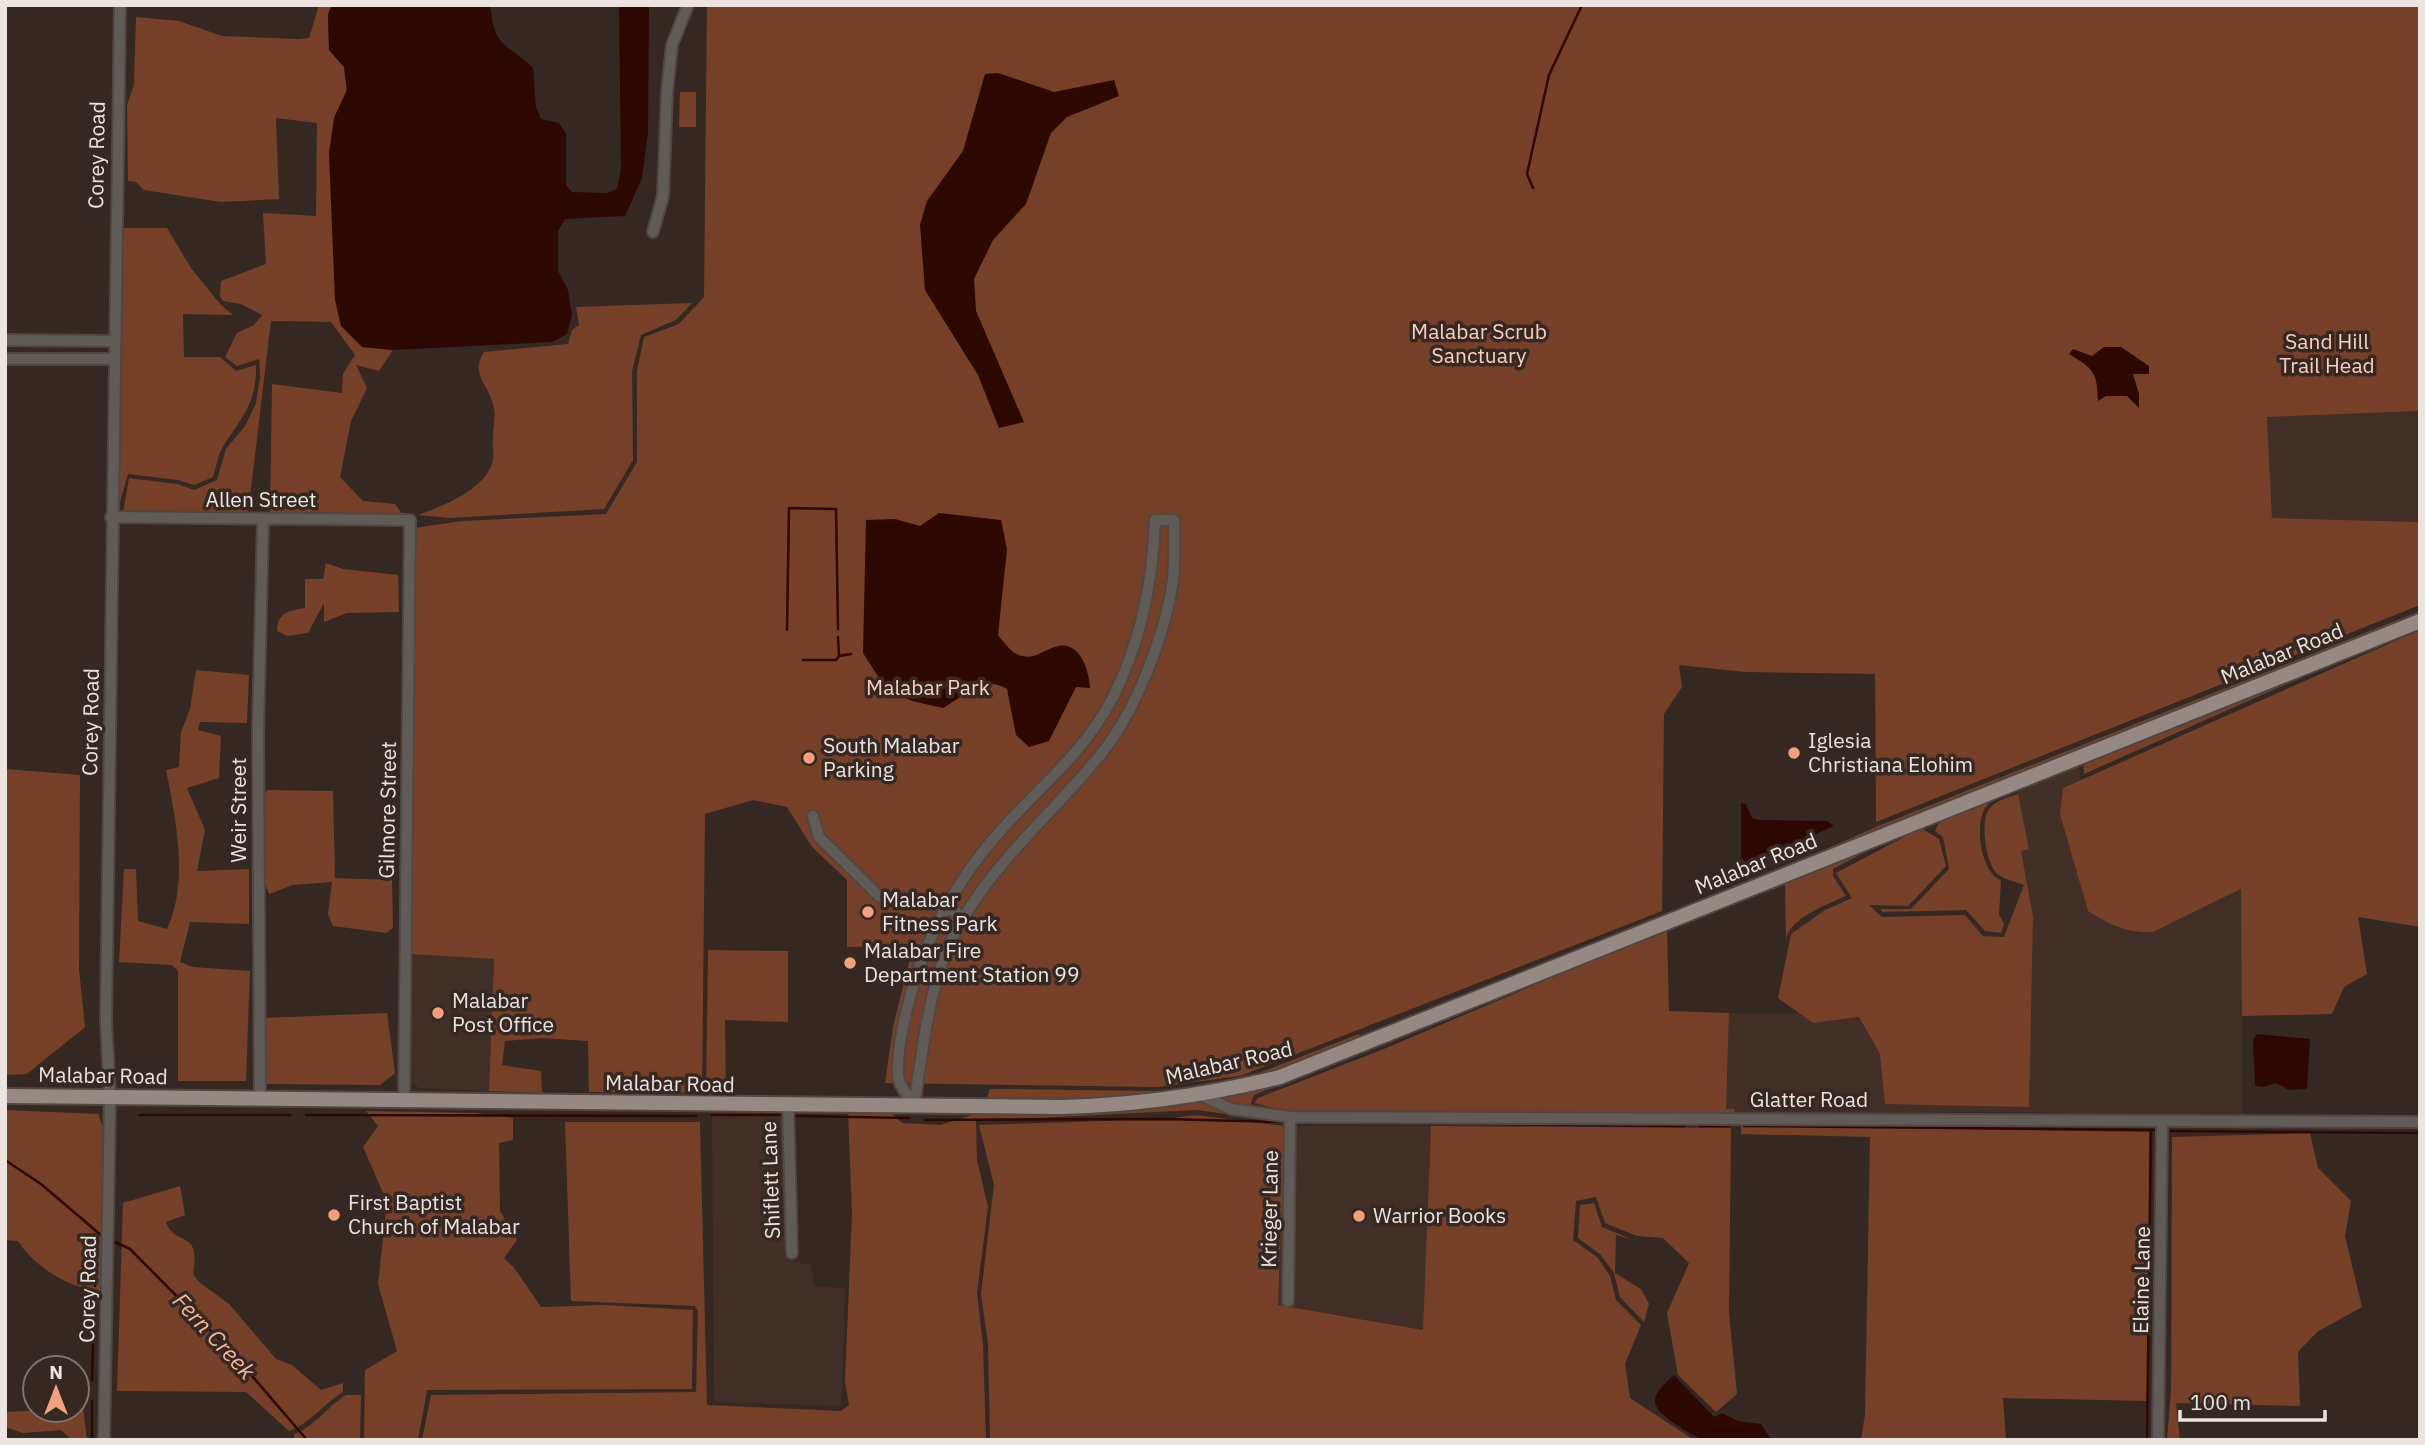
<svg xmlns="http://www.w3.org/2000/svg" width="2425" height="1445" font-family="'IBM Plex Sans',sans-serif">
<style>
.built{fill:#412e26}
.green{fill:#763f27}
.water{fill:#2c0800}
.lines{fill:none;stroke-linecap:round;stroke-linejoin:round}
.stream{stroke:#2c0800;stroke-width:2.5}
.minor-casing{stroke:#524641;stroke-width:14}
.major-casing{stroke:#524641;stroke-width:18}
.minor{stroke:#615b58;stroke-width:10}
.major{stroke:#968984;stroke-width:14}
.poi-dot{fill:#f2a17e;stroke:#352823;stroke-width:2.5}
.labels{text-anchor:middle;stroke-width:7;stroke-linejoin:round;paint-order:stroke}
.street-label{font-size:21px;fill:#ece4e0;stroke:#352823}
.park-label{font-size:21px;fill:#fcd0be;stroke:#352823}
.poi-label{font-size:21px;fill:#ece4e0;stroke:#352823;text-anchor:start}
.water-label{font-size:23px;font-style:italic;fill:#f7b79d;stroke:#352823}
</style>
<rect width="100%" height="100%" fill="#352823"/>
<g class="built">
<path d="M2420,411V522L2272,518L2267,417Z"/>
<path d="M2079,765L2081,780L2063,788L2153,932L2242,889V1117L2029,1112L1736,1114L1734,1109H1726L1729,1013L1801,1014L1813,1023L1859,1017L1880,1054L2033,916L2021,851L2029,848L2016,789Z"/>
<path d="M410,954L494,959L489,1091L419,1088L410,1081Z"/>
<path d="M712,1109L783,1112L788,1260L811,1265L814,1286L845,1288L841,1406L714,1402Z"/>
<path d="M1285,1126H1431L1424,1330L1278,1305Z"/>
</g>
<g class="green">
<path d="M319,5H332L328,14L329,50L344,67L347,90L334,118L362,347L393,350L379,371L356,365L367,388L351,421L340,477L363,501L395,504L402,514H270L272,384L342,393L343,374L355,355L331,322L271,321L248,514L123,513L129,478L177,484L194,490L217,480L226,449L245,426L256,403L260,377L259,359L237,366L225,357L237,333L254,325L262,315L241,304L223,301L220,296L221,281L266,264L263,213L316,216L317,123L276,118L279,199L221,202L144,190L136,182L128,181L127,105L134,85L136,17L179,21L222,36L298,39L309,38Z"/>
<path d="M707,5H2420V411L2267,417L2272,518L2420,522V605L1876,822L1875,674L1745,672L1679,665L1682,687L1664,714L1662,911L1240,1076L1159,1087L885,1083L893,1027L913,946L847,947V880L812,847L787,807L753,800L705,814L702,1093L589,1092L588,1041L542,1038L505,1041L502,1065L541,1071L542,1093L489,1091L494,959L410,954L414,528L462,521L606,514L637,462V371L644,337L679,324L704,297Z"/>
<path d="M680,92H696V127H679Z"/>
<path d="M116,228H167L191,268L220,304L233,315L183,314L184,357H220L236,371L256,365C257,403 242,417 224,445C218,454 216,467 213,477L194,485L178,480L128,474L120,502L112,500Z"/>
<path d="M692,303L676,320L641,335L632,371L633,460L604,509L449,518L418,515C443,506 482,491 492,464C495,456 492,446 493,438C493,424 497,414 492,401C487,383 470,373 484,352L568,344L572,330L579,325L576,307Z"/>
<path d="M326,563L343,569L398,575L399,612L347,613L324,622V603L308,633L287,636L277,631C278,612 288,611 305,608V579H323Z"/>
<path d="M2420,611V615L1798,862L1878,826Z"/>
<path d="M2420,630V927L2358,917L2367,974L2344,987L2332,1014L2242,1016L2241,889L2153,932C2128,934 2108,924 2088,911L2060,814L2063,788Z"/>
<path d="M2354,654L2084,774L2083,762Z"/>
<path d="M196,670L249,675L247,723L200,722L198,730L221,736L219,778L187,788L205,830L197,871L249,869V924L190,922L180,962L193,967L250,971L246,1081H178V971L172,965L119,962L124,869H136L138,921L167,929C189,882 176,820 166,770L179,767L181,732L190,709Z"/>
<path d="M5,769L80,775L79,969L85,1027L27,1074L5,1075Z"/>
<path d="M268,790L333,791L335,878L392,880L393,928L386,933L333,926L328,914L332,882L293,885L269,894L263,877L264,793Z"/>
<path d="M2018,794L2029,849L2021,851L2033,916L2029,1107L1885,1104L1880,1054L1859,1017L1813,1023L1778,998L1791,934L1825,910L1852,898L1836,873L1921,828L1939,839L1946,866L1908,906L1869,905L1882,917L1965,915L1983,936L2004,937L2024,885C2017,882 2005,880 1999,875C1986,866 1981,827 1987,813C1992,801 2007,798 2018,794Z"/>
<path d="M1993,798C1990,802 1985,807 1983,812C1976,831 1981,871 2001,881L1999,914L2004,924L2001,933L1985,931L1966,910L1883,912L1880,909H1911L1949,869L1943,837L1935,831L1940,820Z"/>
<path d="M1885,841L1833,869V876L1846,896C1828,904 1790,918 1786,939L1785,882Z"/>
<path d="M1667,929L1669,1011L1729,1013L1726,1109H1734L1736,1114L1291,1113L1254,1103L1258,1098L1379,1051Z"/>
<path d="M708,950L788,951V1022L725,1020L726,1100L703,1098L706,1093Z"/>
<path d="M387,1013L395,1073L380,1085L266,1084L262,1018Z"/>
<path d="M1359,1034L1360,1039C1334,1050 1307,1062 1280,1071C1185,1103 1085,1100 986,1101L990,1089L1159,1091L1194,1088L1241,1080Z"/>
<path d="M1363,1050L1254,1095L1250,1106L1282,1121L1196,1110L976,1121L977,1160L988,1207L977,1293L983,1345L986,1440H422L431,1395L696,1392L698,1311L695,1306L571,1301L565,1122H700L707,1405L841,1411L849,1405L845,1381L852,1213L848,1111H889L902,1123L940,1125L982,1112L1123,1111L1203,1101L1282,1082Z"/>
<path d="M5,1110L98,1114L103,1127L101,1292C70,1288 35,1268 18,1241L5,1240Z"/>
<path d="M366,1111L476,1113L513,1118V1140L499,1143L500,1211L517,1240L504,1258L515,1269L541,1307L605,1305L693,1310L692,1389L427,1390L418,1440H364L365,1370L397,1351L378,1284L387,1202L363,1147L378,1126Z"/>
<path d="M1195,1115L1285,1126L1278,1305L1423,1330L1431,1126L1731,1128L1729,1313L1737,1394L1716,1412L1678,1375L1667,1313L1689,1263L1663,1238L1637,1236L1605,1223L1596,1197L1576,1201L1573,1240L1597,1257L1610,1276L1616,1300L1641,1325L1625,1364L1630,1398L1694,1440H990L988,1344L981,1294L994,1185L979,1125L1166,1119Z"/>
<path d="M1741,1126L2149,1132L2148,1401L2003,1398L2006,1440H1861L1865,1414L1870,1137L1741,1134Z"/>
<path d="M2310,1133L2318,1168L2351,1201L2345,1236L2362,1307L2317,1332L2298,1352L2300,1406L2176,1403L2180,1440H2167L2171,1390L2172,1137Z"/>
<path d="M180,1186L185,1215L166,1222C176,1249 201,1227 193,1274L199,1282L229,1304L276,1359L292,1365L321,1390L343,1383V1392C323,1404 310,1424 289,1431L246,1392L117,1391L123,1203Z"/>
<path d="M1594,1203L1602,1227L1633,1240L1616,1235L1615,1273L1641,1289L1649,1304L1644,1322L1620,1297L1614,1273L1600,1254L1578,1238L1580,1205Z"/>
<path d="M346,1395H361L360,1440H294V1434C313,1428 327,1407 346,1395Z"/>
<path d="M83,1407L87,1440H72L61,1430L23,1433L5,1427V1412L44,1410L62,1415Z"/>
</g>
<g class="water">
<path d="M332,5H490C495,49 504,41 533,68L536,107L541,119L559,123L566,134V185L572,192L607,193L617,189L621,169L619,5H649L648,133L642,178L625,216L565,219L558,231V271L568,290L572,315L567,334L552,342L393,350L362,347L341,326L335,300L329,153L334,118L347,90L344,67L329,50L328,14Z"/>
<path d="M998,73L1054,92L1114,80L1119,96L1067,117L1051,133L1026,204L993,240L974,279L976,311L1024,422L999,428L978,375L925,290L920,225L927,201L963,151L985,74Z"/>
<path d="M2104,347H2121L2149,366V374H2133L2139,394V408L2127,396H2106L2098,401C2097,372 2094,369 2069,354L2073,349L2092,356Z"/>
<path d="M939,513L1001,520L1007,549L998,635C1005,643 1012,655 1023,656C1035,659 1043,651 1054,647C1079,638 1089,669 1090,688L1076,687L1049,741L1029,747L1016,735L1007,689C981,674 967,695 943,708L912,701L899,695L877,675L863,653L866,520L895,519L920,526Z"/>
<path d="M1741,803L1746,804L1752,818L1758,820L1827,821L1834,826L1753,862H1745L1741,857Z"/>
<path d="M2257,1034L2310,1039L2307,1089L2289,1090L2276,1083L2263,1087L2255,1086L2253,1040Z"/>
<path d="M1674,1375L1714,1417L1722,1413L1738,1421L1761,1424L1771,1439C1752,1441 1723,1444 1704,1440C1695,1437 1683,1429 1675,1424C1648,1405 1649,1397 1674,1375Z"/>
</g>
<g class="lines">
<g class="stream">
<path d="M1533,188L1527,174L1549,75L1582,5"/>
<path d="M787,630L789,508L836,509L838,629"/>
<path d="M839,656L851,654"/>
<path d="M803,660H836L839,656L838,637"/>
<path d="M140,1115H290"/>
<path d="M306,1115L696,1116"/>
<path d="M712,1115H780"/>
<path d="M796,1116L909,1118"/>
<path d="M925,1120L1163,1119L1286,1122"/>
<path d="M1299,1122L1684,1126"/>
<path d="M1700,1126H1728"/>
<path d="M1744,1126L2154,1130"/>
<path d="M2171,1131L2420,1133"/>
<path d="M5,1160L41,1184L102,1236"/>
<path d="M94,1234L95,1286"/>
<path d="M113,1241L130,1249L228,1348L307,1440"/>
<path d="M92,1380L94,1304"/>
<path d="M92,1401V1440"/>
<path d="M2147,1440L2151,1130"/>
</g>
<g class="minor-casing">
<g id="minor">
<path d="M653,232L663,196L667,92L672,45L688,5"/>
<path d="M5,340L113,341"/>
<path d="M5,359H114"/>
<path d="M111,517L410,520L404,1101"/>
<path d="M1155,520H1174C1174,539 1175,559 1173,579C1166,633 1136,711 1101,754C1056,810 1001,855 964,917C929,973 924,1042 914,1106C909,1098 904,1091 900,1083C894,1068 903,1026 907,1009C922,943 956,879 1003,828C1041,786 1085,751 1112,699C1140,644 1153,581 1155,520Z"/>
<path d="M813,816L819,837L879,896L932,902L964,916"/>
<path d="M1203,1096L1231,1109L1290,1117L2420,1122"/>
<path d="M260,1099L258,731L263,520"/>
<path d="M788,1106L792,1253"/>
<path d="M1288,1301L1290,1117"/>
<path d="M104,1440L110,1097L106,1021L120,5"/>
<path d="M2158,1440L2162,1121"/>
</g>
</g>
<g class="major-casing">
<path id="major" d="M5,1096L1062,1107C1137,1105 1207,1095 1280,1077L2420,621"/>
</g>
<use href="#minor" class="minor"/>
<use href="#major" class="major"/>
</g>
<g class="poi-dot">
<circle cx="1794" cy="753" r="7"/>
<circle cx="809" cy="758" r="7"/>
<circle cx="868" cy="912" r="7"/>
<circle cx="850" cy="963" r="7"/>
<circle cx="438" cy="1013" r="7"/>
<circle cx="334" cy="1215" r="7"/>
<circle cx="1359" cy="1216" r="7"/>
</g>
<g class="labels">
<g class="street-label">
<text transform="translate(97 155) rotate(-89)" y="7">Corey Road</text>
<text x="261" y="507">Allen Street</text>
<text transform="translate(2282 654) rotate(-22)" y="7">Malabar Road</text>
<text transform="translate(91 722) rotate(-89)" y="7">Corey Road</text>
<text transform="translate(239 810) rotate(-90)" y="7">Weir Street</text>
<text transform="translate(388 810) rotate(-89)" y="7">Gilmore Street</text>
<text transform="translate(1756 864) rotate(-22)" y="7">Malabar Road</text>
<text transform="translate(1229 1063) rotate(-13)" y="7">Malabar Road</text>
<text transform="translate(103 1076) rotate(1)" y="7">Malabar Road</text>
<text transform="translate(670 1084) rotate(1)" y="7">Malabar Road</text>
<text x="1809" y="1107">Glatter Road</text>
<text transform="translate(771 1180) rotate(-92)" y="7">Shiflett Lane</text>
<text transform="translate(1270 1209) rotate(-89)" y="7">Krieger Lane</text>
<text transform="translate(2142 1280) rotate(-89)" y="7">Elaine Lane</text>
<text transform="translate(88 1289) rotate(-89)" y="7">Corey Road</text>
</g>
<g class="park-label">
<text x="1479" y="339">Malabar Scrub<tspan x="1479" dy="24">Sanctuary</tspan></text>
<text x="2327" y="349">Sand Hill<tspan x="2327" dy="24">Trail Head</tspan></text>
<text x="928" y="695">Malabar Park</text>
</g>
<g class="poi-label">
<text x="1808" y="748">Iglesia<tspan x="1808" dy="24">Christiana Elohim</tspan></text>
<text x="823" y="753">South Malabar<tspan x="823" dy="24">Parking</tspan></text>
<text x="882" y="907">Malabar<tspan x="882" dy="24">Fitness Park</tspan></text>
<text x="864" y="958">Malabar Fire<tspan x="864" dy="24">Department Station 99</tspan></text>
<text x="452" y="1008">Malabar<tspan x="452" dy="24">Post Office</tspan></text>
<text x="348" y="1210">First Baptist<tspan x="348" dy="24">Church of Malabar</tspan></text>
<text x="1373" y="1223">Warrior Books</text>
</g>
<g class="water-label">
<text transform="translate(214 1336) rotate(47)" y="8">Fern Creek</text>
</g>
</g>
<rect width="2425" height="1445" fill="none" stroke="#ece4e0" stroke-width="14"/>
<g transform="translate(56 1389)"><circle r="33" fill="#352823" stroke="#7e736f" stroke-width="2"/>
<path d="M0-5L12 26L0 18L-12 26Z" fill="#f2a17e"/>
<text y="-10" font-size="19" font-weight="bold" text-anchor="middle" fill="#ece4e0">N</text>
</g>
<path d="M2180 1410v10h145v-10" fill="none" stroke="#ece4e0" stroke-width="3.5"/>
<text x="2190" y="1410" font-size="21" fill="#ece4e0" stroke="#352823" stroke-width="5" paint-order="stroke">100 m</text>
</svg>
